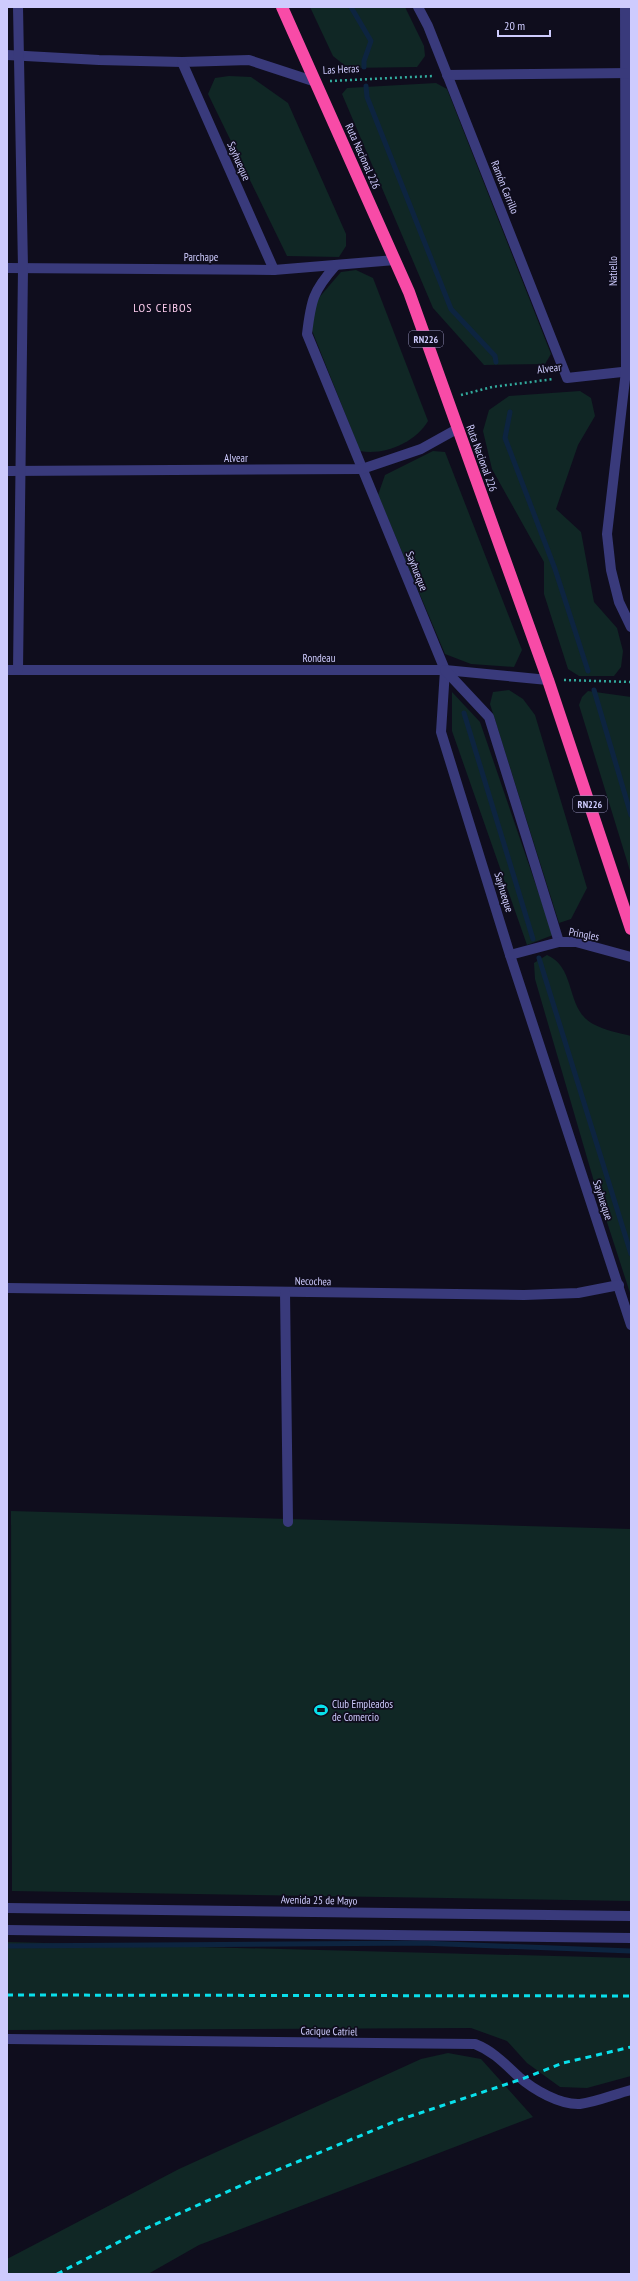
<svg xmlns="http://www.w3.org/2000/svg" width="638" height="2281" font-family="'PT Sans Narrow',sans-serif">
<style>
.green{fill:#102725}
.lines{fill:none;stroke-linecap:round;stroke-linejoin:round}
.stream{stroke:#0d2440;stroke-width:5}
.path{stroke:#32aa9d;stroke-width:2.5;stroke-dasharray:2 3;stroke-linecap:butt}
.minor{stroke:#393a7b;stroke-width:10}
.highway{stroke:#f84ba7;stroke-width:12}
.rail{stroke:#09e0eb;stroke-width:3;stroke-dasharray:6 5;stroke-linecap:butt}
.labels{text-anchor:middle;stroke-width:3.5;stroke-linejoin:round;paint-order:stroke}
.shield{fill:#0f0d1d;stroke:#9592ba;stroke-width:1}
.shield-label{font-size:10px;font-weight:bold;fill:#cecbfd}
.street-label{font-size:11px;fill:#cecbfd;stroke:#0f0d1d}
.poi-label{font-size:11px;fill:#cecbfd;stroke:#0f0d1d;text-anchor:start}
.neighbourhood-label{font-size:12px;letter-spacing:1px;fill:#fdcdee;stroke:#0f0d1d}
</style>
<rect width="100%" height="100%" fill="#0f0d1d"/>
<g class="green">
<path d="M310,7H405L424,46L425,56L417,67L348,68L333,56Z"/>
<path d="M229,76L251,77L288,103L346,234V246L339,257L287,256L208,94L215,78Z"/>
<path d="M436,83L447,89L551,354L545,364L484,365L433,308L342,94L347,88Z"/>
<path d="M356,270L373,278L428,421C416,442 384,456 360,451L311,328L317,300L341,272Z"/>
<path d="M580,391L591,398L595,416L578,445L556,509L581,532L594,602L617,628L623,651L621,667L614,676H579L568,669L544,594V562L492,469L483,431L489,410L509,396Z"/>
<path d="M433,451L445,452L522,650L514,667L471,664L445,654L378,495L385,475Z"/>
<path d="M509,690L523,699L535,715L587,888L571,919L559,923L490,704L493,692Z"/>
<path d="M588,691L631,697V874L579,705L582,697Z"/>
<path d="M452,692L480,722L553,935L527,945L452,731Z"/>
<path d="M547,955C577,968 565,1009 593,1024C604,1030 619,1033 631,1036V1296L595,1185L535,979L534,963Z"/>
<path d="M11,1511L631,1529V1901L12,1891Z"/>
<path d="M7,1942L631,1958V2076L587,2088L560,2087L527,2063L507,2041L471,2028L7,2030Z"/>
<path d="M448,2053L481,2059L533,2117L199,2245L148,2274H7V2259L179,2169L421,2059Z"/>
</g>
<g class="lines">
<g class="stream">
<path d="M351,7L371,41L364,61V67"/>
<path d="M366,86L367,97L451,309L495,356L496,362"/>
<path d="M510,412L505,438L555,569L588,671"/>
<path d="M594,690L631,815"/>
<path d="M464,713L533,939"/>
<path d="M539,958L631,1254"/>
<path d="M7,1946L421,1943L631,1951"/>
</g>
<g class="path">
<path d="M330,81L433,76"/>
<path d="M461,395L492,387L554,379"/>
<path d="M564,680L631,682"/>
</g>
<g class="minor">
<path d="M418,7L428,26L567,378L631,371"/>
<path d="M625,7L626,371L607,534L611,570L619,602L631,627"/>
<path d="M7,55L99,60L182,62L249,60L316,82"/>
<path d="M182,62L274,270"/>
<path d="M447,75L631,73"/>
<path d="M336,265C313,291 311,300 307,334L445,670L441,732L510,955L631,1325"/>
<path d="M7,268L274,270L395,260"/>
<path d="M7,471L362,469L421,449L457,429"/>
<path d="M7,670H445L548,680"/>
<path d="M18,670L23,268L18,7"/>
<path d="M445,670L489,717L559,942"/>
<path d="M510,955L559,942H576L631,957"/>
<path d="M7,1288L524,1295L578,1293L619,1285"/>
<path d="M285,1292L288,1522"/>
<path d="M7,1908L631,1916"/>
<path d="M7,1930L631,1938"/>
<path d="M7,2039L475,2044C493,2051 505,2064 519,2077C534,2090 560,2105 580,2104C597,2102 615,2094 631,2090"/>
</g>
<path class="highway" d="M282,7L409,292L548,680L631,929"/>
<g class="rail">
<path d="M7,1995L631,1996"/>
<path d="M57,2274L138,2232L258,2178L396,2121L522,2079L563,2063L631,2047"/>
</g>
</g>
<defs>
<g id="stadium-bare" transform="scale(1.08)"><path d="M0-5a6.5 5 0 1 0 0 10a6.5 5 0 1 0 0-10ZM-3.5-1.8h7v3.6h-7Z" fill="#09e0eb" stroke="#0f0d1d" stroke-width="2.5" paint-order="stroke"/></g>
</defs>
<g fill-rule="evenodd">
<use href="#stadium-bare" x="321" y="1710"/>
</g>
<g class="labels">
<g class="shield">
<rect x="409" y="331" width="34" height="16" rx="3"/>
<rect x="573" y="796" width="34" height="16" rx="3"/>
</g>
<g class="shield-label">
<text x="426" y="343">RN226</text>
<text x="590" y="808">RN226</text>
</g>
<g class="street-label">
<text transform="translate(341 69) rotate(-3)" y="4">Las Heras</text>
<text transform="translate(363 156) rotate(66)" y="4">Ruta Nacional 226</text>
<text transform="translate(239 161) rotate(66)" y="4">Sayhueque</text>
<text transform="translate(505 187) rotate(68)" y="4">Ramón Carrillo</text>
<text x="201" y="261">Parchape</text>
<text transform="translate(613 271) rotate(-90)" y="4">Natiello</text>
<text transform="translate(549 368) rotate(-7)" y="4">Alvear</text>
<text x="236" y="462">Alvear</text>
<text transform="translate(482 458) rotate(70)" y="4">Ruta Nacional 226</text>
<text transform="translate(417 571) rotate(68)" y="4">Sayhueque</text>
<text x="319" y="662">Rondeau</text>
<text transform="translate(504 892) rotate(73)" y="4">Sayhueque</text>
<text transform="translate(584 934) rotate(10)" y="4">Pringles</text>
<text transform="translate(603 1200) rotate(72)" y="4">Sayhueque</text>
<text transform="translate(313 1281) rotate(1)" y="4">Necochea</text>
<text transform="translate(319 1900) rotate(1)" y="4">Avenida 25 de Mayo</text>
<text transform="translate(329 2031) rotate(1)" y="4">Cacique Catriel</text>
</g>
<g class="poi-label">
<text x="332" y="1708">Club Empleados<tspan x="332" dy="13">de Comercio</tspan></text>
</g>
<g class="neighbourhood-label">
<text x="163" y="312">LOS CEIBOS</text>
</g>
</g>
<rect width="638" height="2281" fill="none" stroke="#cecbfd" stroke-width="16"/>
<path d="M498 30v6h52v-6" fill="none" stroke="#cecbfd" stroke-width="2"/>
<text x="504" y="30" font-size="12" fill="#cecbfd" stroke="#0f0d1d" stroke-width="3" paint-order="stroke">20 m</text>
</svg>
